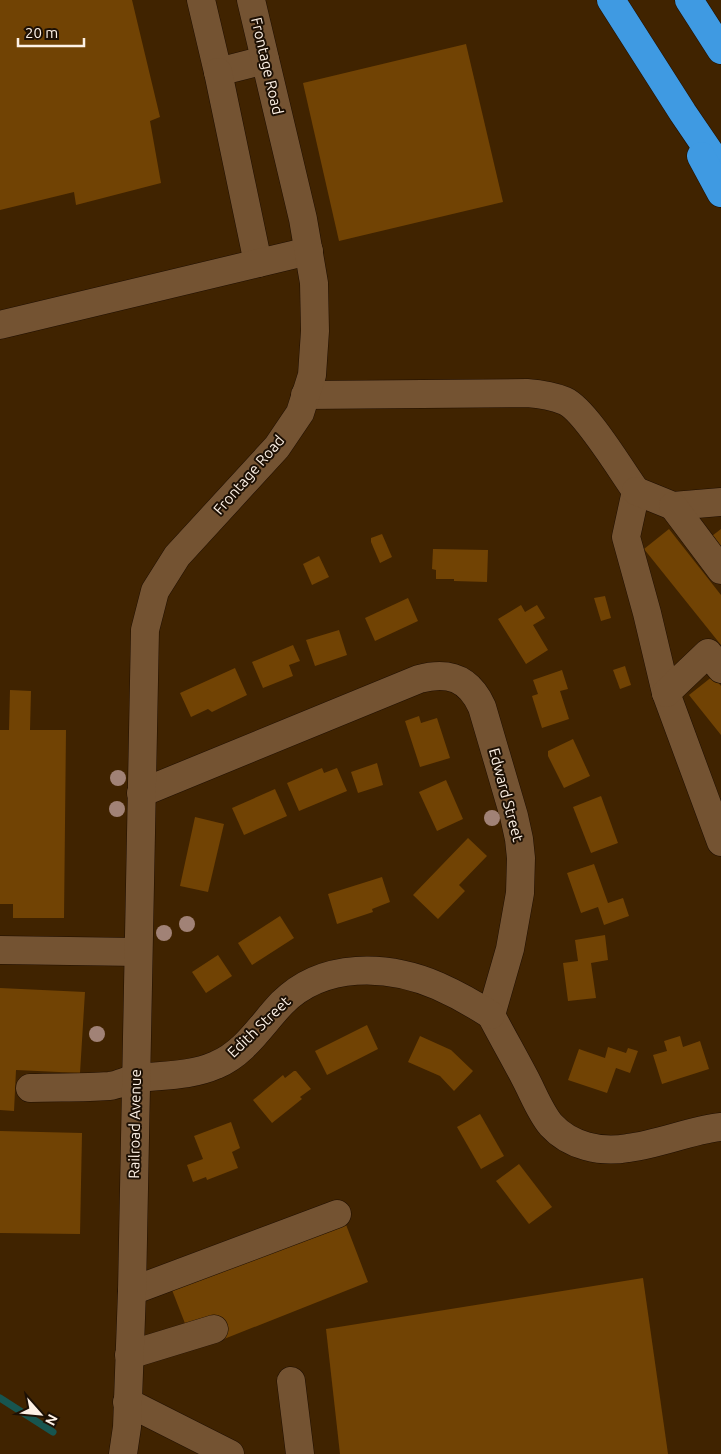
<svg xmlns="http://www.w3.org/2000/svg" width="721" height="1454" font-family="Ubuntu,sans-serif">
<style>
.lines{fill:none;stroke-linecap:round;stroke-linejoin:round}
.stream{stroke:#17554f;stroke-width:7}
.building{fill:#714304}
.minor-casing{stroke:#1f0f01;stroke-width:29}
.highway-casing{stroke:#1f0f01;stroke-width:29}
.minor{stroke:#745332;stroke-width:28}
.highway{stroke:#3f9ae2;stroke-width:28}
.tree{fill:#a18276}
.labels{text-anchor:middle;stroke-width:4;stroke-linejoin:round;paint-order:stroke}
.street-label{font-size:15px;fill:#fdf1e6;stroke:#1d1004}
</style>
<rect width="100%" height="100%" fill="#402300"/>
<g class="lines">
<path class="stream" d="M0,1398L53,1432"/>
</g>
<g class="building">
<path d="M0,0H132L160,117L150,121L161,183L76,205L74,192L0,210Z"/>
<path d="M466,44L503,202L339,241L303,83Z"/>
<path d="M669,529L721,595V645L644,549Z"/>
<path d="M721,529V556L708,539Z"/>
<path d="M382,534L392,557L380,563L371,542V538Z"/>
<path d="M433,549L488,550L487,582L454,581V579H436V570L432,569Z"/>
<path d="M319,556L329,577L312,585L303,564Z"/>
<path d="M605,596L611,618L601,621L594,598Z"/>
<path d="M408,598L418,621L375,641L365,618Z"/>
<path d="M521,605L525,612L537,605L545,618L533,625L548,650L526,664L498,619Z"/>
<path d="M339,630L347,655L315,666L306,640Z"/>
<path d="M293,645L300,661L289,665L293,676L263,688L252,662Z"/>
<path d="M625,666L631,685L620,689L613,670Z"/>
<path d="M235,668L247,695L212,712L208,709L191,717L180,693Z"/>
<path d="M562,670L568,689L560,691L569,719L542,728L532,696L538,694L533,680Z"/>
<path d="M713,676L721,686V735L689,695Z"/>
<path d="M10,690L31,691L30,730H66L64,918H13V904H0V730H9Z"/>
<path d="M419,716L421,723L437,718L450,758L420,767L405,721Z"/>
<path d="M573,739L590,776L564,788L548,756V751Z"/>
<path d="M377,763L383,785L358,793L351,772Z"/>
<path d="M322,768L324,773L337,768L347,791L299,811L287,783Z"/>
<path d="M446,780L463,819L437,831L419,792Z"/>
<path d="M275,789L287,816L244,835L232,808Z"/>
<path d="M601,796L618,843L591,853L573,807Z"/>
<path d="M195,817L224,824L208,892L180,886Z"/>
<path d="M468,838L487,856L459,885L465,891L438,919L413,895Z"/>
<path d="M594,864L608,903L623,898L629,916L604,925L598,907L581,913L567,873Z"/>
<path d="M382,877L390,902L372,909L373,912L337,924L328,894Z"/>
<path d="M280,916L294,938L252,965L238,943Z"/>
<path d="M605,935L608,960L591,963L596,998L568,1001L563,963L578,961L575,940Z"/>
<path d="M218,955L232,976L206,993L192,972Z"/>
<path d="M0,988L85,992L80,1073L16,1070L14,1111L0,1110Z"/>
<path d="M367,1025L378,1049L327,1075L315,1051Z"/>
<path d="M420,1036L451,1050L473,1071L454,1091L440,1076L408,1062Z"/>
<path d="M680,1036L683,1047L700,1041L709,1069L662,1084L653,1055L667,1051L664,1041Z"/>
<path d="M608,1047L626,1053L628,1048L638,1051L630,1073L616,1068L607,1093L568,1080L579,1049L605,1058Z"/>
<path d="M294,1071H296L311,1089L300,1097L302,1099L272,1123L253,1100L283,1075L285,1078Z"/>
<path d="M480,1114L504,1156L481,1169L457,1127Z"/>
<path d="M231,1122L240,1148L232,1152L238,1168L207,1180L206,1177L193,1182L187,1165L203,1159L194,1136Z"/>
<path d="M0,1131L82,1133L80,1234L0,1233Z"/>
<path d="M519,1164L552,1207L529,1224L496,1181Z"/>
<path d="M345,1222L368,1282L224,1339L215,1315L186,1326L172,1290Z"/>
<path d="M643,1278L668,1454H340L326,1329Z"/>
</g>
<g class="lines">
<g class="minor-casing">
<g id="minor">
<path d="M201,0L218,72L265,60"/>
<path d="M218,72L258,263"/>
<path d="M0,325L309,251"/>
<path d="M305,395L527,393C540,394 553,396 565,401C585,410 621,470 636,491L626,537L647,613L666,693L721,842"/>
<path d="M636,491L673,506L721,502"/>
<path d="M673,506L721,570"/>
<path d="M666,693L708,653L721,669"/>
<path d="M141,793L419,679C449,671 469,678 482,707L514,816L519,839L521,858L520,893L510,949L491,1015C502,1036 514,1057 525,1078C533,1093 540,1112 551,1125C570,1146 601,1153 628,1148C659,1144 692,1130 721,1127"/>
<path d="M0,950L138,952"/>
<path d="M30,1088C56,1087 83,1088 109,1086C119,1085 129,1079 138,1078C165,1075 191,1076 216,1065C245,1053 261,1025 282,1003C323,962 387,964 438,986C456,994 474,1004 491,1015"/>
<path d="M132,1291L337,1214"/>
<path d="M129,1355L214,1329"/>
<path d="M291,1381L300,1454"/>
<path d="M127,1402L230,1454"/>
<path d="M123,1454L127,1427L132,1291L145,630L155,591L177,556L277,447L300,413L312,375L315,331L314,283L303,219L251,0"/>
</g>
</g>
<g class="highway-casing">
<g id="highway">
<path d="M611,0L683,113L721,169"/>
<path d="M689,0L721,50"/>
<path d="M701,156L721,193"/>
</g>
</g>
<use href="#minor" class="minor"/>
<use href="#highway" class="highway"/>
</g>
<g class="tree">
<circle cx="118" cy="778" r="8"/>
<circle cx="117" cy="809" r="8"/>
<circle cx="492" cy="818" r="8"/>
<circle cx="187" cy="924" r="8"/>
<circle cx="164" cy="933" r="8"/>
<circle cx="97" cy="1034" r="8"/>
</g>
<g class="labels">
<g class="street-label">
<text transform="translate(267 66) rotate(77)" y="5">Frontage Road</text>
<text transform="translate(249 475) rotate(-49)" y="5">Frontage Road</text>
<text transform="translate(506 795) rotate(75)" y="5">Edward Street</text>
<text transform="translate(259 1027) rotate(-44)" y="5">Edith Street</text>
<text transform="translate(135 1124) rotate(-89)" y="5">Railroad Avenue</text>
</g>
</g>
<g transform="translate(40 1414) rotate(117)" stroke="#1d1004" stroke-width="4" paint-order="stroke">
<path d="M0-4L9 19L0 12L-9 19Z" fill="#fdf1e6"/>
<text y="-8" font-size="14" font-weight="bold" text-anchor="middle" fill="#fdf1e6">N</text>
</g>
<path d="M18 38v8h66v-8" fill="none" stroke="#fdf1e6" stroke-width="2.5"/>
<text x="25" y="38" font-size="15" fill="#fdf1e6" stroke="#1d1004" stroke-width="4" paint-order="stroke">20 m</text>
</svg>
